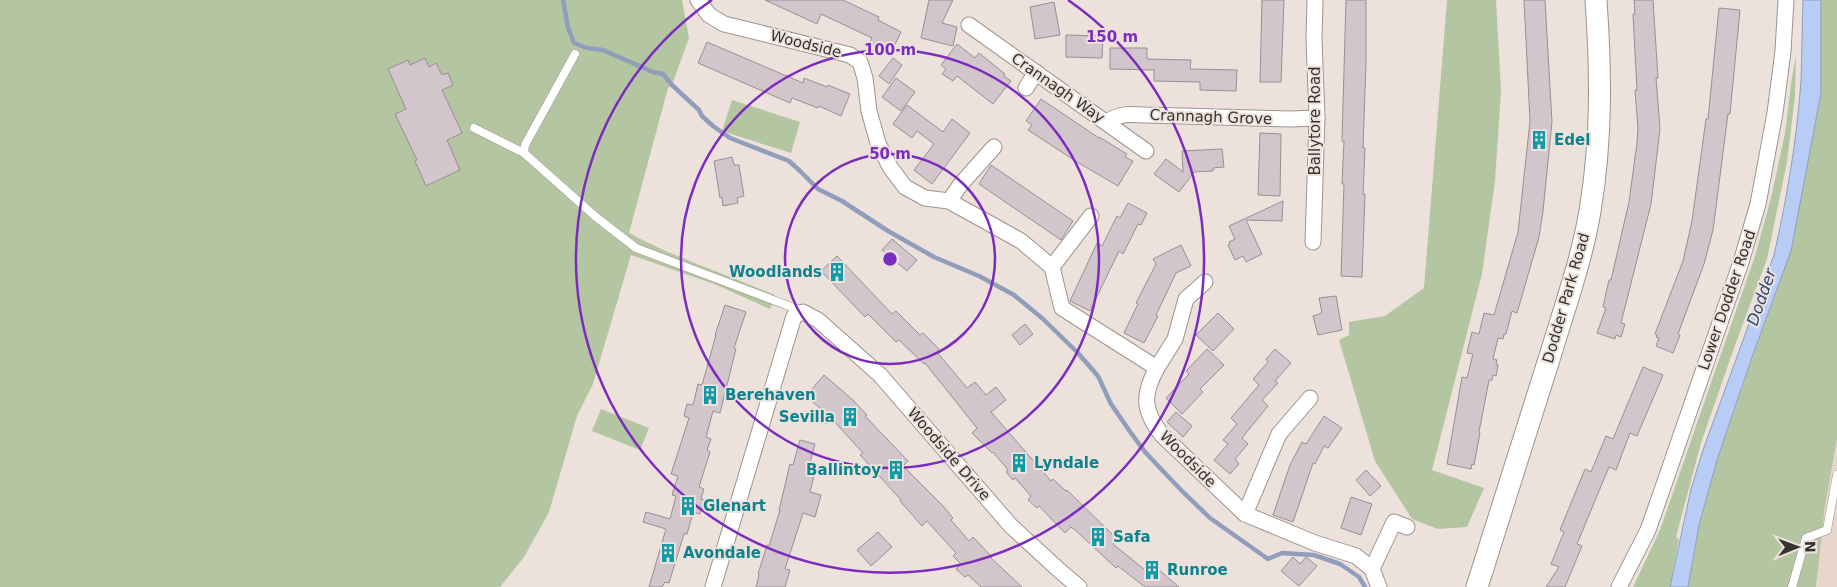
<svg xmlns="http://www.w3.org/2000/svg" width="1837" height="587" font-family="'DejaVu Sans',sans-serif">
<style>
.built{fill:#e8d6cb}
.green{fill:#b4c5a2}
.water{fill:#b7cdf6;stroke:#909ebb}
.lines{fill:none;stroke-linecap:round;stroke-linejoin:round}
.stream{stroke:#909ebb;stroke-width:4.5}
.building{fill:#d2c6cc;stroke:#998e94}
.service-casing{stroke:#9d938d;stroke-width:9}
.minor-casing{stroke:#9d938d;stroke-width:17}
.secondary-casing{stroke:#9d938d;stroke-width:23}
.service{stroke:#fff;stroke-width:8}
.minor{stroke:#fff;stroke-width:15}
.secondary{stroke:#fff;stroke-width:21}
.ring{fill:none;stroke:#7b2cbf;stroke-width:2.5}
.labels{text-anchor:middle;stroke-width:4;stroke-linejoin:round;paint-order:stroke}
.street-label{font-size:15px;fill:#363230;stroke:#ece2db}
.culture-label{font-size:15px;font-weight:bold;fill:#0d838f;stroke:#ece2db;text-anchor:start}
.water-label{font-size:16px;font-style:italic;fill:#2c4679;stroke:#ece2db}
.centre{fill:#7b2cbf;stroke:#ece2db;stroke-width:2.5}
.ring-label{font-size:15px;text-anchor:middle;font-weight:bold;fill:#7b2cbf;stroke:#ece2db;stroke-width:4;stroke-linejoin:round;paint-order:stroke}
</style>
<rect width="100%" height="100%" fill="#ece2db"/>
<path class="built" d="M1837,439V587H1816L1825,506Z"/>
<g class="green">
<path d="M0,0H682L689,38L672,85L668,88L629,233C675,258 726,274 775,295L770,309L714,284L631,255L593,384L577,416L549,512L524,557L500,587H0Z"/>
<path d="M1447,0H1496L1501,91L1495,181L1482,274L1432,470L1484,488L1467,527L1438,529L1412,519L1375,461L1339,340L1349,335V322L1385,316L1424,288Z"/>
<path d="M1821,0H1837V439L1825,506L1816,587H1688L1699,525L1717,460L1752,357L1821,93Z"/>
<path d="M1796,56L1795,96L1787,162L1767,259L1734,348L1701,443L1676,537L1679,539L1670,587H1633L1660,530L1755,256L1771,198L1785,133L1792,77Z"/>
<path d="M732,100L800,122L791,153L722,131Z"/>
<path d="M601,409L649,428L640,450L592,431Z"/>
</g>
<path class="water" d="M1803,0H1821V93L1791,251L1752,357L1717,460L1699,525L1688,587H1670L1691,489L1703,450L1774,255C1787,198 1797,139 1801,80C1802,54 1802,27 1803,0Z"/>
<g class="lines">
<path class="stream" d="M563,0L568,27L574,43L587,48L603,50L653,72L663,74L672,85L699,110L702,116L713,126L730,138L789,161L800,171L818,189L842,201L888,231L934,257L979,276L1014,295L1043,319L1077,352L1098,376L1111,404L1131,433L1145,452L1182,491L1210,518L1268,559L1282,553L1314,555L1340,564L1359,577L1365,587"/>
</g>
<g class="building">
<path d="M765,0H843L879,17L878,20L901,32L891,53L870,42L872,38L821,14L817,24Z"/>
<path d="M929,0H953L942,23L957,27L953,46L921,38Z"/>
<path d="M1262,0H1284L1281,82H1260Z"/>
<path d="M1346,0H1366V63L1363,148H1365L1363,194H1365L1362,277L1341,276L1344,184H1342L1344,141H1342Z"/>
<path d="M1524,0H1545L1552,122L1543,211L1539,237L1517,313L1512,311L1506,334H1504L1503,339L1498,338L1493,359L1497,360L1496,365H1498L1496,376L1493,375L1492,380H1489L1479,432L1480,433L1476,454L1474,465L1472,464L1471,469L1447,464L1462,377L1467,378L1473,354L1467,353L1472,332L1479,334L1484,313L1494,315L1518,232L1530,121Z"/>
<path d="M1634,0H1653L1658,78H1656L1660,129L1651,204L1621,323L1625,324L1621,337L1616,335L1615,339L1597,333L1606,308L1603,307L1606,293L1609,280H1611L1629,202L1637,143L1638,128L1635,90H1637L1633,14H1635Z"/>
<path d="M1054,2L1060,35L1035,39L1030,7Z"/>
<path d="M1719,8L1740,10L1730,114H1728L1713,230L1704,264L1678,334L1680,335L1673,353L1656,346L1659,338L1656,337L1657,335L1655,334L1683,261L1692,221L1706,119H1708Z"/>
<path d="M1066,35L1103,36L1102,58L1066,57Z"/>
<path d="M707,42L803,83L804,78L827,87L828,85L850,94L841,116L819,106L818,108L792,98L790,103L698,63Z"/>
<path d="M957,44L975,58L979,53L1005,74L1004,76L1011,81L993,104L957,76L953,81L942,74L946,69L941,65Z"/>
<path d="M1110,48H1147V59L1191,60L1190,69L1237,70L1236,91L1200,90V82L1154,81V70L1110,69Z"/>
<path d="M425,58L429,67L436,63L442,75L448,73L453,85L442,90L462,133L447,140L460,170L426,186L415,161L417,160L395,114L406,109L388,69L408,60L410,65Z"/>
<path d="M893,58L902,65L889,84L879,76Z"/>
<path d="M896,78L915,92L901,111L882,97Z"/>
<path d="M1041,99L1099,138V137L1127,154L1125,157L1133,161L1118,186L1077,162L1028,130L1032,125L1026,121Z"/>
<path d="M907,105L943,132L952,119L970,133L932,184L914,170L934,144L917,131L912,138L893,124Z"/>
<path d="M1260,133L1281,134L1280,196L1258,195Z"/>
<path d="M1222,149L1224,167L1213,168V171L1194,172L1179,192L1154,174L1166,159L1183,172L1182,151Z"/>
<path d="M732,157L734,165H739L744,196L737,198L738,203L723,206L722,197L720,198L714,161Z"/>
<path d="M991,165L1073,221L1061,240L979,184Z"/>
<path d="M1283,201L1282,221L1246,220L1262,254L1246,262L1243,256L1235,260L1228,245L1230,244L1229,242L1235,239L1229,226Z"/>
<path d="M1128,203L1147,213L1141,225L1138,224L1123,254L1119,251L1090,311L1070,301L1097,243L1102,246L1117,216L1120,218Z"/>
<path d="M892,239L917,260L907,271L882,250Z"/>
<path d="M1181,245L1191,266L1176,273L1156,315L1158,316L1144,343L1124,333L1138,304L1136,303L1156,264L1153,259Z"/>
<path d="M837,256L892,314L896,311L920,335L923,333L939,349L937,352L967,388L975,382L986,395L996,387L1006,400L991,412L1051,481L1053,479L1066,491L1067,490L1117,539L1113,544L1145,570L1151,563L1179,587H1145L1118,566L1116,568L1074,529L1071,527L1065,533L1039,506L1037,508L1028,500L1031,496L1015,478L1013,480L1006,472L1008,470L993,452L992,453L972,433L977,428L925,363L924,364L899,340L896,342L868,314L865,317L821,271Z"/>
<path d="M1336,296L1342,330L1318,335L1313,316L1322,313L1319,298Z"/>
<path d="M725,305L746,312L734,348L736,349L720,413L713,411L706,437L711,439L707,450L710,452L699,487L704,489L701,499L704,500L700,514L693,512L687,534H684L669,583L665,582L662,587H649L666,529L643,522L646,512L670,519L676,496L672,495L678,476L671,474L689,418L684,416L687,404L693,405L698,384L702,385L716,335H715Z"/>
<path d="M1218,313L1234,329L1213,351L1196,335Z"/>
<path d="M1025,324L1033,334L1020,345L1012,335Z"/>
<path d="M1207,349L1224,365L1200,389L1203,392L1182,414L1166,398L1189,374L1186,371Z"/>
<path d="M1275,349L1291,363L1275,381L1278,383L1262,400L1268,406L1242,438L1248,444L1235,459L1239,464L1230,474L1214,460L1228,444L1223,440L1237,424L1231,418L1259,385L1253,379L1268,362L1266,359Z"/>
<path d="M1643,367L1663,375L1637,436L1630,433L1616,470L1609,467L1577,544L1582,546L1565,587H1546L1559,567L1551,564L1564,532L1560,530L1585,469L1591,472L1606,436L1613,439Z"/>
<path d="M824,375L853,400L867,415L865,416L908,461L903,466L943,506L953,518L951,520L969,541L973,537L992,557L991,558L1022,587H981L968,575L965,577L956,569L961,564L953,556L956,553L927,521L922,526L900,501L901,500L862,457L860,455L863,453L831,418L826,424L817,416L822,410L806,396Z"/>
<path d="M1176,412L1192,426L1183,437L1167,422Z"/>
<path d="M1324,416L1342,428L1328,448L1324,446L1315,464L1313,463L1293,522L1273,515L1290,465L1302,442L1306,444Z"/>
<path d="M800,440L815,444L807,474L814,476L810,492L821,495L815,517L803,513L785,569L790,570L785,587H756L759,575L758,574L767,545L769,546L780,510H779L790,464L793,465Z"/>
<path d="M1366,470L1381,486L1370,496L1356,480Z"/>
<path d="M1351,497L1372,504L1361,535L1341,528Z"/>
<path d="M878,532L892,547L871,566L857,550Z"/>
<path d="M1293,557L1300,564L1306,557L1317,566L1299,586L1281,571Z"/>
</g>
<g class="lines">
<g class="service-casing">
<g id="service">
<path d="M474,128L524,153L596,217L636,248L802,311"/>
<path d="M524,153L525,145L575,54"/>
<path d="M1792,587L1806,538L1827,530L1837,475"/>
</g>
</g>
<g class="minor-casing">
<g id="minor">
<path d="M698,0L709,15L724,24L850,55L860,62L865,78L869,111L878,143L890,167L905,187L925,198L949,201L1021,241L1052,267L1062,308L1157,368C1142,395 1143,411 1162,435L1245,514L1315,543L1356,556L1372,569L1379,587"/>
<path d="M969,25L1146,151"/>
<path d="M1026,88L1036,72"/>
<path d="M1107,122C1120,113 1131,114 1146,115L1291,119L1317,118"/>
<path d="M949,201L961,184L994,147"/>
<path d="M1313,242L1317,118L1314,40L1315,0"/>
<path d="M1052,267L1091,216"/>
<path d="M1157,368L1175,339L1186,299L1205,282"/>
<path d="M1245,514L1279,434L1310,398"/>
<path d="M1372,569L1394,522L1407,527"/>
<path d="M713,587L794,316L803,312L818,320L880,375L1011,526L1060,571L1079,587"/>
<path d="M1619,587L1648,530L1661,493L1741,262L1758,204L1775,113L1783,51L1786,0"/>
</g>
</g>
<g class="secondary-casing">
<path id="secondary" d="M1477,587C1502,509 1527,431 1551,353C1565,306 1582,259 1590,211C1602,139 1601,72 1596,0"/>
</g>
<use href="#service" class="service"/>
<use href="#minor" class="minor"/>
<use href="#secondary" class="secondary"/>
</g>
<g class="ring">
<circle cx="890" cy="259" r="105"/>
<circle cx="890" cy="259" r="209"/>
<path d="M1068 0A314 314 0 1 1 712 0"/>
</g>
<defs>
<g id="building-bare" transform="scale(1.5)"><path d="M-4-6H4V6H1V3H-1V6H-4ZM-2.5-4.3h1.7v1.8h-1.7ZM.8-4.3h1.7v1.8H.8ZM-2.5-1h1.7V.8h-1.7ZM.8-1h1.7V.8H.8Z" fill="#0f9aa8" stroke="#ece2db" stroke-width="2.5" paint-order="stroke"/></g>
</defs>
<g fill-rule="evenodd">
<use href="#building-bare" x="1539" y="140"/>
<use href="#building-bare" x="837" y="272"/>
<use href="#building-bare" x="710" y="395"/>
<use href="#building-bare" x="850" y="417"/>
<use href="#building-bare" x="1019" y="463"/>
<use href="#building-bare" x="896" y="470"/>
<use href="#building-bare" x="688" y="506"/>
<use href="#building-bare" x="1098" y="537"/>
<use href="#building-bare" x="668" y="553"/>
<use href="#building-bare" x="1152" y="570"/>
</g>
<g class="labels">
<g class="street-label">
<text transform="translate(806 44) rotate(14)" y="5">Woodside</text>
<text transform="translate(1058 88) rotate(35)" y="5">Crannagh Way</text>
<text transform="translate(1211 117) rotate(2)" y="5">Crannagh Grove</text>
<text transform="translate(1315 121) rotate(-90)" y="5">Ballytore Road</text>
<text transform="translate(1566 298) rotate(-74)" y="5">Dodder Park Road</text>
<text transform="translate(1727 300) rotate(-71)" y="5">Lower Dodder Road</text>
<text transform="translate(949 454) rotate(49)" y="5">Woodside Drive</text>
<text transform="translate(1188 459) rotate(45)" y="5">Woodside</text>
</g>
<g class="culture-label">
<text x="1554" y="145">Edel</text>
<text x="822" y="277" text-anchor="end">Woodlands</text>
<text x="725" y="400">Berehaven</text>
<text x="835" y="422" text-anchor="end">Sevilla</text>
<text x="1034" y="468">Lyndale</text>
<text x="881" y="475" text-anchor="end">Ballintoy</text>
<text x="703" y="511">Glenart</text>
<text x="1113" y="542">Safa</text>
<text x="683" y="558">Avondale</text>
<text x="1167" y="575">Runroe</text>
</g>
<g class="water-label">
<text transform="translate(1761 297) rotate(-71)" y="6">Dodder</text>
</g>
</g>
<circle cx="890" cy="259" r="8" class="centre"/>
<g class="ring-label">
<text x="1112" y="42">150 m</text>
<text x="890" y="55">100 m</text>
<text x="890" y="159">50 m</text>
</g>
<g transform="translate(1797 547) rotate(89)" stroke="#ece2db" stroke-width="4" paint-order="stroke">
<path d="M0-4L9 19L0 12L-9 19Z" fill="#363230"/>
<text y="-8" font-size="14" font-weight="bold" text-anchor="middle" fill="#363230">N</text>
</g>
</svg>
